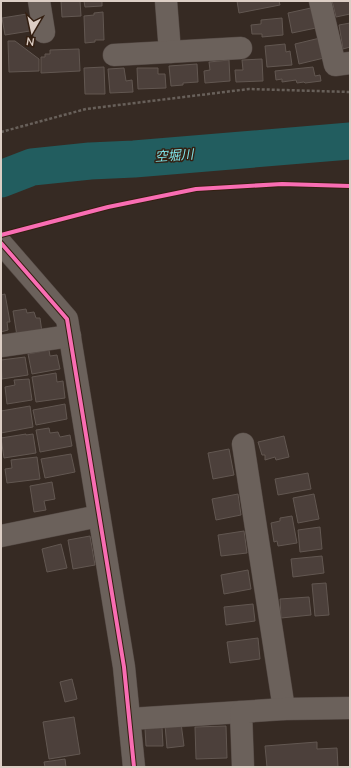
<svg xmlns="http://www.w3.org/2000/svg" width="351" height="768" font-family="'Nunito Sans','Noto Sans JP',sans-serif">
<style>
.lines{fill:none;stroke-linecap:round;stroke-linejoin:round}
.river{stroke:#225d5f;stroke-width:37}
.building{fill:#4c403b;stroke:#625751}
.minor-casing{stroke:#524742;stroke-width:23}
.path{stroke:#68605a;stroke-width:2.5;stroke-dasharray:3 2;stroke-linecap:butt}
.minor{stroke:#6b615b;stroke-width:22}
.cycleway-casing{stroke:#341f11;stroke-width:6}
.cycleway{stroke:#f96db3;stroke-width:4}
.labels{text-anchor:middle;stroke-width:3;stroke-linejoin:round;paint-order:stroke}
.water-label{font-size:13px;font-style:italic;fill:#7fe4e9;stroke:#341f11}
</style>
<rect width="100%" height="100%" fill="#362a23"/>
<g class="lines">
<path class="river" d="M1,179L32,167L90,161L134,159L350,141"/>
</g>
<g class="building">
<path d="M61,1H80L81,16L62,17Z"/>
<path d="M84,1H102V6L85,7Z"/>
<path d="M237,1H279L280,5L239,13Z"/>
<path d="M332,1H350V14L336,17Z"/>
<path d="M311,8L316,28L292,33L288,13Z"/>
<path d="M103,12L104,40H95V42L85,43L84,16L94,15V13Z"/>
<path d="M27,14L30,31L5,35L2,18Z"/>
<path d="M282,18L283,35L262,37V34H252L251,25L261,24V20Z"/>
<path d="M350,23V47L343,49L339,25Z"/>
<path d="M320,38L324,58L299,64L295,44Z"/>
<path d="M8,41H15L39,59V71L9,72Z"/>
<path d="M285,44L286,52L290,51L292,65L267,67L265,46Z"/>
<path d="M79,49L80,71L41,73V57H45V54H50V50Z"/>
<path d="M262,59L263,81L236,82L235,70H243L242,60Z"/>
<path d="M229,60L230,81L205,83L204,71L210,70L209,62Z"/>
<path d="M197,64L198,82L183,83V85L171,86L169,66Z"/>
<path d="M104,67L105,94H85L84,68Z"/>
<path d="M313,67L315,76L320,75L321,81L305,83L304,82L297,83L296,80L282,82V79L276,80L275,71Z"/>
<path d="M124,68L126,81L132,80L133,92L110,93L108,69Z"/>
<path d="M137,68H158V74H165L166,88L138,89Z"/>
<path d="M5,294L10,322H7L8,330L1,332V295Z"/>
<path d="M26,309L27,313L34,312L36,318H40L42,332L17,336L13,311Z"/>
<path d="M49,350L50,356L57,355L60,369L32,374L28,354Z"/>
<path d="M25,357L28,375L2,379L1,360Z"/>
<path d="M56,373L57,382L63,381L65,398L36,402L32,377Z"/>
<path d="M29,379L32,400L7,404L5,387L15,385L14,380Z"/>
<path d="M65,404L67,419L36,425L33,410Z"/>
<path d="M30,406L33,427L1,433V411Z"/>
<path d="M49,428L50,433L58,432L60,437L70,435L72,446L40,452L36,430Z"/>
<path d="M26,434V435L33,434L36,453L4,458L1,438Z"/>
<path d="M284,436L289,457L276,460L275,457L265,460V455H262L258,442Z"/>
<path d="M229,449L234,475L213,479L208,453Z"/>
<path d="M71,454L75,472L45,478L41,459Z"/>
<path d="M37,457L40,479L7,483L5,469L12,468L11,460Z"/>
<path d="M308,473L311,489L278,495L275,479Z"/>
<path d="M52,482L55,499L44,501L46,510L34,512L30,486Z"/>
<path d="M238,494L241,515L216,520L212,499Z"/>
<path d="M314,494L319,519L298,523L293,498Z"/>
<path d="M292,516L297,543L278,546L277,541L274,542L271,523L280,521V518Z"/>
<path d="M320,527L322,549L300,552L298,530Z"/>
<path d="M244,531L247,553L221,556L218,535Z"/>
<path d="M90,536L95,565L73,569L68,540Z"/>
<path d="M61,544L67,568L47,572L42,549Z"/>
<path d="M322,556L324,573L293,577L291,559Z"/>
<path d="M248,570L251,589L224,594L221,575Z"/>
<path d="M326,583L329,615L315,616L312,584Z"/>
<path d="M309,597L311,615L281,618L280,599Z"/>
<path d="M253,604L255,621L226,625L224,607Z"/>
<path d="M258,638L260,659L230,663L227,642Z"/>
<path d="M72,679L77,699L65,702L60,682Z"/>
<path d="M74,717L80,754L49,759L43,722Z"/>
<path d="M181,723L184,746L167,748L165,725Z"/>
<path d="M226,726L227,758L196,759L195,727Z"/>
<path d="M162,727L163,746H146L145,728Z"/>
<path d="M317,742V749L337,748L338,767H267L265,746Z"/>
<path d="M65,759L66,767H45L44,762Z"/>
</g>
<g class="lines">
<g class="minor-casing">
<g id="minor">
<path d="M39,1L44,32"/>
<path d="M166,1L170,52"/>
<path d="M320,1L335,65L350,63"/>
<path d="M114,55L241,48"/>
<path d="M1,243L67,319L124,667L134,767"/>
<path d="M1,346L70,336"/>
<path d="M243,444L284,709"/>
<path d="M1,536L99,516"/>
<path d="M130,719L241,712"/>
<path d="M243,767L241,712L284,709L350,708"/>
</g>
</g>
<path class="path" d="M1,132L86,109L249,89L350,92"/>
<use href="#minor" class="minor"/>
<g class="cycleway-casing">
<g id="cycleway">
<path d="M1,235L108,207L196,189L282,184L350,186"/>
<path d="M1,243L67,319L124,667L134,767"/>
</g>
</g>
<use href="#cycleway" class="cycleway"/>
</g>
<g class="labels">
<g class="water-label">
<text transform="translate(174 155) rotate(-4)" y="5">空堀川</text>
</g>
</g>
<rect width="351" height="768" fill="none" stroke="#dccec5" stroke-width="4"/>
<g transform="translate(32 32) rotate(189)" stroke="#341f11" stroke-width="3" paint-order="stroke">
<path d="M0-3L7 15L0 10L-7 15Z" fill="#dccec5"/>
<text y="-6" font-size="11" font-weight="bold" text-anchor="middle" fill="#dccec5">N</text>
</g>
</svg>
